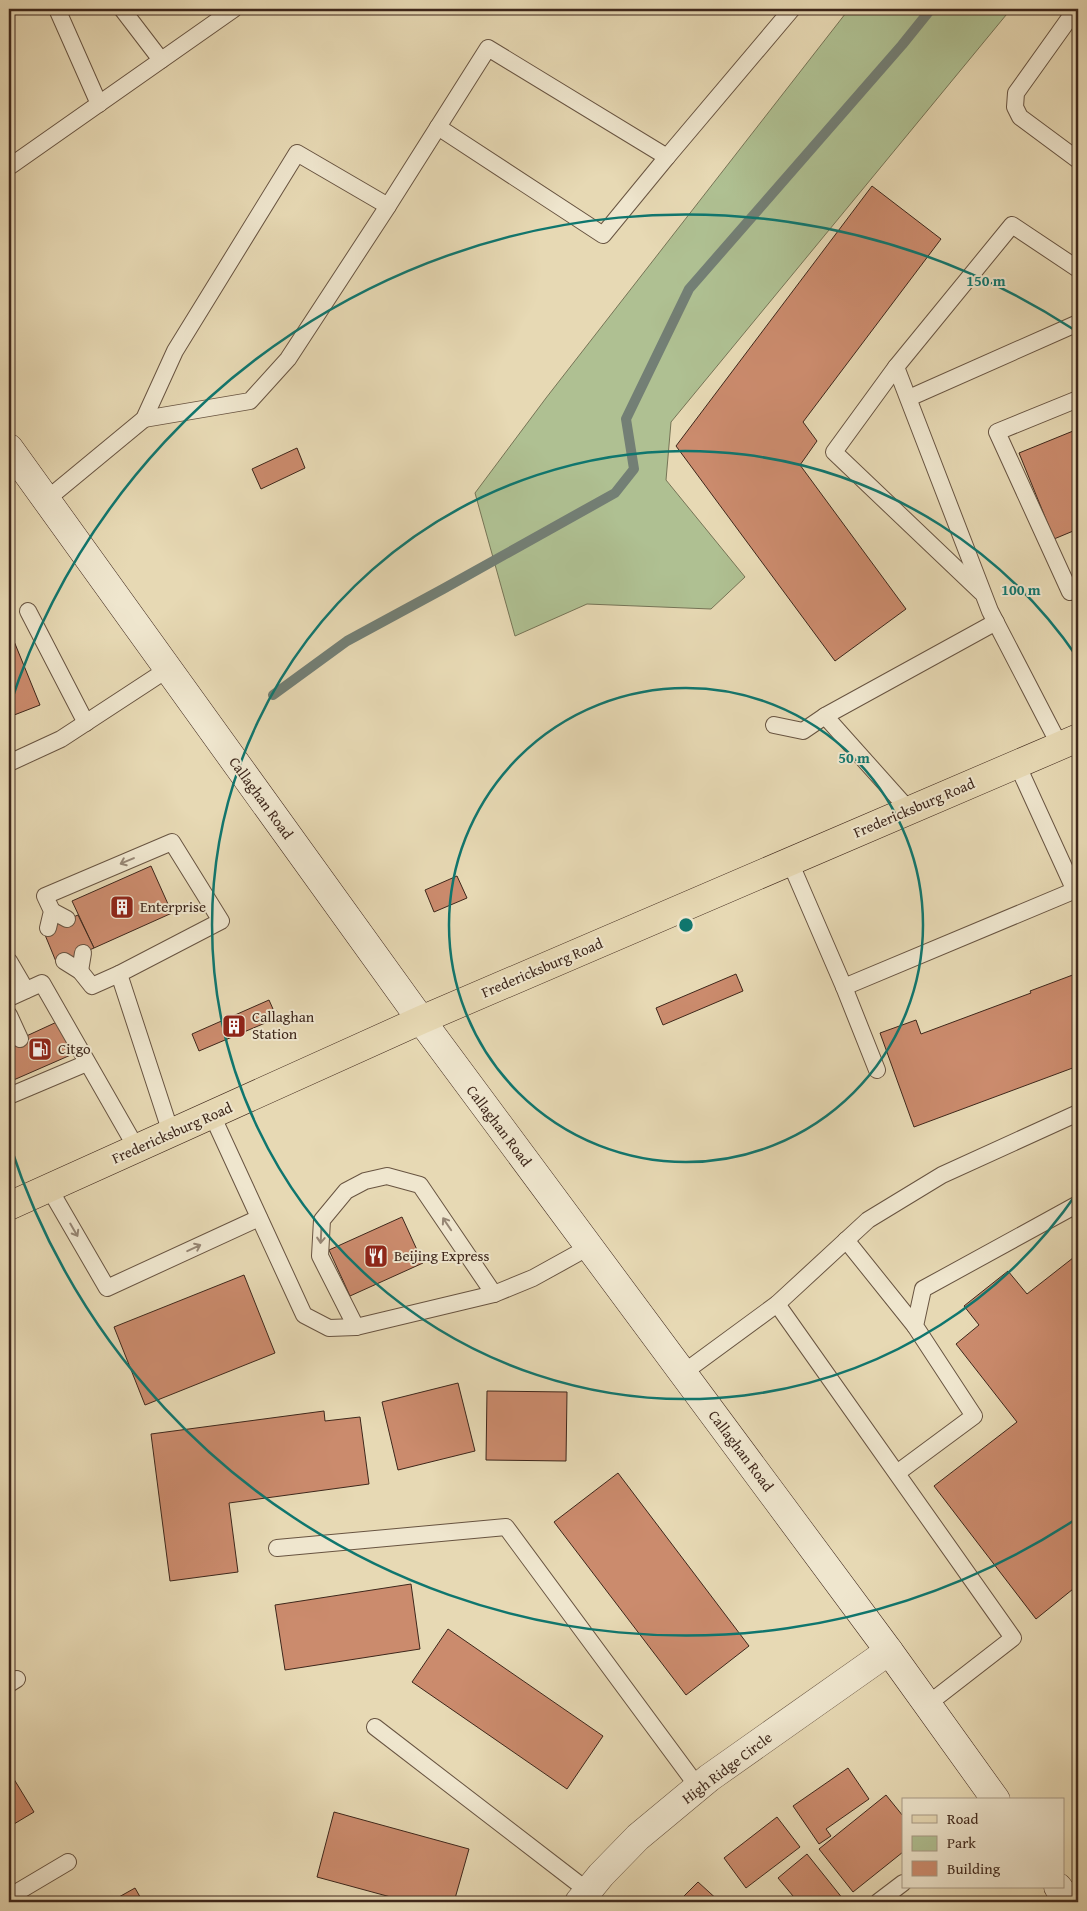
<svg xmlns="http://www.w3.org/2000/svg" width="1087" height="1911" font-family="'Gentium Book Plus',serif">
<style>
.green{fill:#afc092;stroke:#767456}
.lines{fill:none;stroke-linecap:round;stroke-linejoin:round}
.stream{stroke:#737f75;stroke-width:10}
.building{fill:#cb8b6d;stroke:#3e271b}
.service-casing{stroke:#685441;stroke-width:18}
.minor-casing{stroke:#685441;stroke-width:29}
.secondary-casing{stroke:#3e271b;stroke-width:29}
.primary-casing{stroke:#3e271b;stroke-width:29}
.service{stroke:#efe6ce;stroke-width:16}
.minor{stroke:#efe6ce;stroke-width:28}
.secondary{stroke:#efe6ce;stroke-width:28}
.primary{stroke:#e7d9b4;stroke-width:28}
.oneway{stroke:#968674}
.ring{fill:none;stroke:#0f766e;stroke-width:2.5}
.labels{text-anchor:middle;stroke-width:4;stroke-linejoin:round;paint-order:stroke}
.street-label{font-size:15px;fill:#3e271b;stroke:#efe6ce}
.poi-label{font-size:15px;fill:#3e271b;stroke:#efe6ce;text-anchor:start}
.centre{fill:#0f766e;stroke:#efe6ce;stroke-width:2.5}
.ring-label{font-size:15px;text-anchor:middle;font-weight:bold;fill:#0f766e;stroke:#efe6ce;stroke-width:4;stroke-linejoin:round;paint-order:stroke}
</style>
<rect width="100%" height="100%" fill="#e7d9b4"/>
<filter id="stains"><feTurbulence type="fractalNoise" baseFrequency=".004" numOctaves="4"/><feColorMatrix values="0 0 0 0 .2 0 0 0 0 .09 0 0 0 0 .02 0 0 0 .5 -.17"/></filter>
<radialGradient id="worn" r=".72"><stop offset=".6" stop-color="#630" stop-opacity="0"/><stop offset="1" stop-color="#630" stop-opacity=".3"/></radialGradient>
<path class="green" d="M849,9H1011L671,422L666,480L745,577L711,609L587,604L515,636L475,493L546,398Z"/>
<g class="lines">
<path class="stream" d="M273,695L347,641L443,589L615,493L634,469L626,419L689,289L902,45L931,9"/>
</g>
<g class="building">
<path d="M872,186L941,239L803,422L817,441L800,465L906,609L835,661L676,446Z"/>
<path d="M1078,429V529L1054,539L1019,453Z"/>
<path d="M297,448L305,468L261,489L252,469Z"/>
<path d="M9,629L40,705L9,717Z"/>
<path d="M151,866L172,913L94,948L72,901Z"/>
<path d="M457,876L467,898L434,912L425,890Z"/>
<path d="M78,915L94,948L57,964L43,930Z"/>
<path d="M1078,973V1066L914,1127L880,1033L916,1020L921,1034L1031,993L1030,991Z"/>
<path d="M736,974L743,991L663,1025L656,1008Z"/>
<path d="M269,1000L277,1018L199,1051L192,1034Z"/>
<path d="M59,1021L73,1054L9,1082V1044Z"/>
<path d="M402,1217L423,1263L350,1296L329,1250Z"/>
<path d="M1078,1254V1585L1036,1619L934,1486L1017,1422L956,1344L979,1325L964,1306L1008,1271L1027,1294Z"/>
<path d="M244,1275L275,1353L145,1405L114,1327Z"/>
<path d="M458,1383L475,1451L398,1470L382,1402Z"/>
<path d="M487,1391L567,1392L566,1461L486,1460Z"/>
<path d="M324,1411L325,1421L360,1417L369,1484L229,1503L238,1572L170,1581L151,1434Z"/>
<path d="M618,1473L749,1646L686,1695L554,1522Z"/>
<path d="M411,1584L420,1649L285,1670L275,1605Z"/>
<path d="M448,1629L603,1736L567,1789L412,1682Z"/>
<path d="M848,1768L869,1799L826,1829L831,1836L819,1844L793,1806Z"/>
<path d="M9,1771L34,1812L9,1827Z"/>
<path d="M886,1795L903,1816V1852L853,1892L819,1849Z"/>
<path d="M334,1812L469,1849L454,1902H409L317,1877Z"/>
<path d="M777,1817L800,1847L746,1888L724,1858Z"/>
<path d="M807,1854L843,1899L839,1902H798L778,1878Z"/>
<path d="M698,1882L720,1902H678Z"/>
<path d="M135,1888L143,1902H110Z"/>
</g>
<g class="lines">
<g class="service-casing">
<g id="service">
<path d="M57,9L99,104"/>
<path d="M122,9L161,60"/>
<path d="M1076,9L1016,93L1015,107L1020,117L1078,160"/>
<path d="M438,127L603,235L667,157"/>
<path d="M9,167L234,9"/>
<path d="M896,367L834,452L981,592"/>
<path d="M909,398L1078,323"/>
<path d="M1078,399L997,432L1070,592L1078,588"/>
<path d="M144,419L250,401L288,359L388,206"/>
<path d="M46,500L144,419L175,351L297,153L388,206L488,48L667,157L792,9"/>
<path d="M28,611L86,723"/>
<path d="M825,716L996,622"/>
<path d="M774,725L803,731L825,716L909,810"/>
<path d="M1060,746L990,611L896,367L1012,225L1078,269"/>
<path d="M9,763L61,739L168,669"/>
<path d="M1017,764L1075,891"/>
<path d="M790,862L844,987L1078,889"/>
<path d="M52,911L67,919"/>
<path d="M48,928L52,911L45,896L172,842L221,921L119,974L171,1133"/>
<path d="M9,961L26,990"/>
<path d="M64,961L80,971L92,986L119,974"/>
<path d="M80,971L83,953"/>
<path d="M844,987L877,1070"/>
<path d="M9,998L42,983L137,1149"/>
<path d="M9,1015L20,1039"/>
<path d="M9,1096L87,1063"/>
<path d="M212,1115L304,1315L329,1328L356,1327L494,1294L533,1278L589,1247"/>
<path d="M49,1188L107,1288L259,1218"/>
<path d="M846,1240L915,1326"/>
<path d="M777,1304L1013,1638L928,1704"/>
<path d="M356,1327L320,1256L322,1220L346,1191L365,1181L387,1176L420,1185L494,1294"/>
<path d="M683,1373L777,1304L868,1220L942,1175L1078,1113"/>
<path d="M897,1473L974,1416L915,1326L923,1289L1078,1204"/>
<path d="M277,1548L506,1527L698,1787"/>
<path d="M9,1684L17,1679"/>
<path d="M375,1727L588,1891"/>
<path d="M9,1897L68,1862"/>
<path d="M878,1902L903,1883"/>
</g>
</g>
<g class="minor-casing">
<path id="minor" d="M579,1902L601,1875L638,1837L709,1778L889,1651"/>
</g>
<g class="secondary-casing">
<g id="secondary">
<path d="M9,448L421,1020L889,1651L996,1800"/>
<path d="M1058,1887L1069,1902"/>
</g>
</g>
<g class="primary-casing">
<path id="primary" d="M9,1206L421,1020L1078,738"/>
</g>
<use href="#service" class="service"/>
<use href="#minor" class="minor"/>
<use href="#secondary" class="secondary"/>
<use href="#primary" class="primary"/>
</g>
<defs><path id="oneway-shaft" d="M-6 0H5M1.5-3L5.5 0L1.5 3" fill="none" stroke-width="1.6" stroke-linecap="round" stroke-linejoin="round" transform="scale(1.25)"/></defs>
<g class="oneway">
<use href="#oneway-shaft" transform="translate(127 861) rotate(157)"/>
<use href="#oneway-shaft" transform="translate(447 1224) rotate(-124)"/>
<use href="#oneway-shaft" transform="translate(74 1230) rotate(60)"/>
<use href="#oneway-shaft" transform="translate(321 1236) rotate(93)"/>
<use href="#oneway-shaft" transform="translate(194 1248) rotate(-25)"/>
</g>
<g class="ring">
<circle cx="686" cy="925" r="237"/>
<path d="M1077 1193A474 474 0 1 1 1077 657"/>
<path d="M1073 1521A711 711 0 0 1 10 1145M10 705A711 711 0 0 1 1073 329"/>
</g>
<defs>
<g id="building-square" transform="scale(1.25)"><rect x="-9" y="-9" width="18" height="18" rx="4" fill="#8f2418" stroke="#efe6ce"/><path d="M-4-6H4V6H1V3H-1V6H-4ZM-2.5-4.3h1.7v1.8h-1.7ZM.8-4.3h1.7v1.8H.8ZM-2.5-1h1.7V.8h-1.7ZM.8-1h1.7V.8H.8Z" fill="#fff"/></g>
<g id="fuel-square" transform="scale(1.25)"><rect x="-9" y="-9" width="18" height="18" rx="4" fill="#8f2418" stroke="#efe6ce"/><path d="M-5.5-6h7V0h2V4h1.3V-2.5L3-4.5l.8-.8L6-3V5H2.5V1h-1V6h-7ZM-4.2-4.7v3.2H.2V-4.7Z" fill="#fff"/></g>
<g id="restaurant-square" transform="scale(1.25)"><rect x="-9" y="-9" width="18" height="18" rx="4" fill="#8f2418" stroke="#efe6ce"/><path d="M-5-6h1v4h1v-4h1v4h1v-4h1v5L-1.5 .5V6h-2V.5L-5-1ZM5-6V6H3V1.5H1.5Q1.5-4 5-6Z" fill="#fff"/></g>
</defs>
<g fill-rule="evenodd">
<use href="#building-square" x="122" y="907"/>
<use href="#building-square" x="234" y="1026"/>
<use href="#fuel-square" x="40" y="1049"/>
<use href="#restaurant-square" x="376" y="1256"/>
</g>
<g class="labels">
<g class="street-label">
<text transform="translate(261 798) rotate(54)" y="5">Callaghan Road</text>
<text transform="translate(914 808) rotate(-23)" y="5">Fredericksburg Road</text>
<text transform="translate(542 968) rotate(-23)" y="5">Fredericksburg Road</text>
<text transform="translate(499 1126) rotate(53)" y="5">Callaghan Road</text>
<text transform="translate(172 1133) rotate(-24)" y="5">Fredericksburg Road</text>
<text transform="translate(741 1451) rotate(53)" y="5">Callaghan Road</text>
<text transform="translate(727 1768) rotate(-37)" y="5">High Ridge Circle</text>
</g>
<g class="poi-label">
<text x="140" y="912">Enterprise</text>
<text x="252" y="1022">Callaghan<tspan x="252" dy="17">Station</tspan></text>
<text x="58" y="1054">Citgo</text>
<text x="394" y="1261">Beijing Express</text>
</g>
</g>
<circle cx="686" cy="925" r="8" class="centre"/>
<g class="ring-label">
<text x="986" y="286">150 m</text>
<text x="1021" y="595">100 m</text>
<text x="854" y="763">50 m</text>
</g>
<rect width="1087" height="1911" fill="none" stroke="#e7d9b4" stroke-width="30"/>
<rect x="10" y="10" width="1067" height="1891" fill="none" stroke="#3e271b" stroke-width="2.5"/>
<rect x="15" y="15" width="1057" height="1881" fill="none" stroke="#3e271b"/>
<rect x="902" y="1798" width="162" height="90" fill="#efe6ce" stroke="#a89a86"/>
<rect x="912" y="1815" width="25" height="8" fill="#e7d9b4" stroke="#a89a86"/>
<text x="947" y="1824" font-size="15" fill="#3e271b">Road</text>
<rect x="912" y="1836" width="25" height="15" fill="#afc092" stroke="#a89a86"/>
<text x="947" y="1848" font-size="15" fill="#3e271b">Park</text>
<rect x="912" y="1861" width="25" height="15" fill="#cb8b6d" stroke="#a89a86"/>
<text x="947" y="1874" font-size="15" fill="#3e271b">Building</text>
<rect width="100%" height="100%" filter="url(#stains)"/>
<rect width="100%" height="100%" fill="url(#worn)"/>
</svg>
